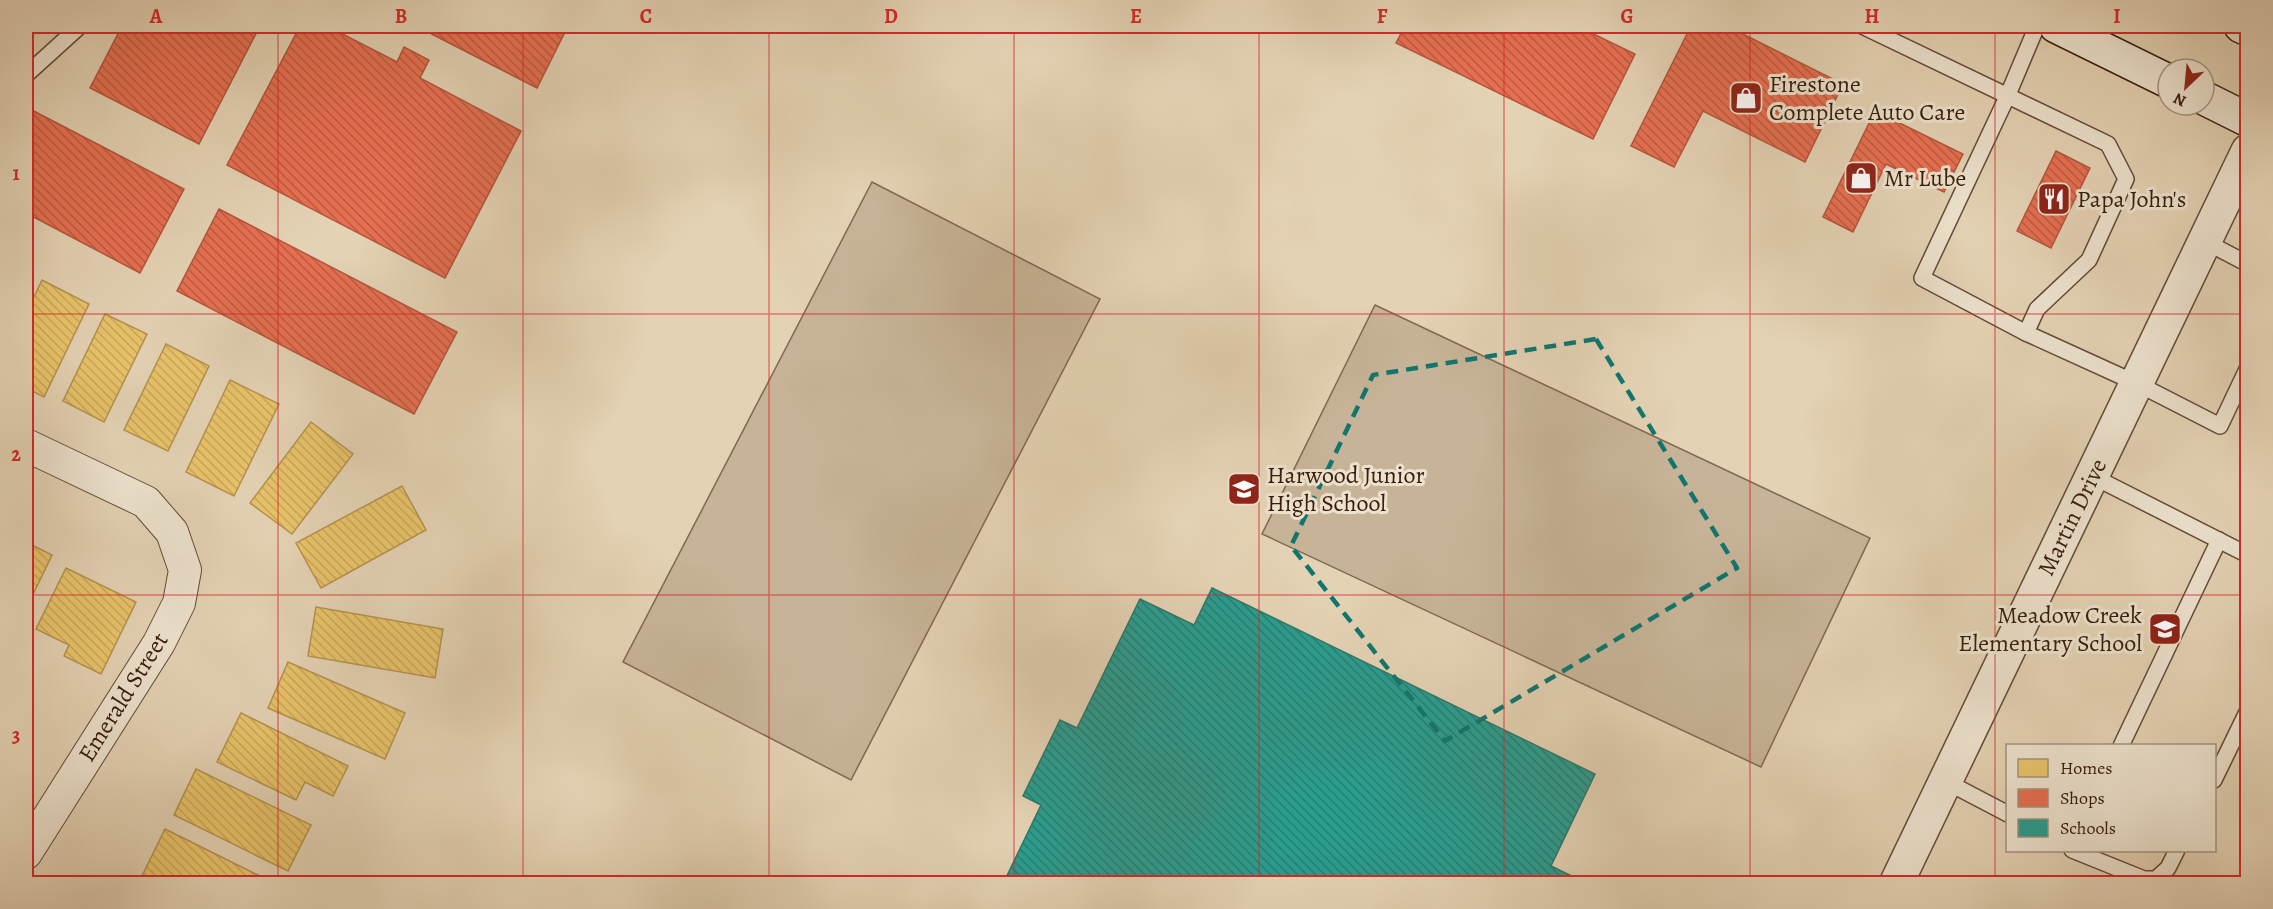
<svg xmlns="http://www.w3.org/2000/svg" width="2273" height="909" font-family="Alegreya,serif">
<style>
.garden{fill:#c7b397;stroke:#806852;stroke-width:1.5}
.homes{fill:url(#homes-back-hatch);stroke:#b4924e;stroke-width:1.5}
.shops{fill:url(#shops-back-hatch);stroke:#b2563c;stroke-width:1.5}
.schools{fill:url(#schools-back-hatch);stroke:#2e7768;stroke-width:1.5}
.lines{fill:none;stroke-linecap:round;stroke-linejoin:round}
.service-casing{stroke:#634a36;stroke-width:18}
.minor-casing{stroke:#634a36;stroke-width:34}
.tertiary-casing{stroke:#634a36;stroke-width:36}
.secondary-casing{stroke:#381d0c;stroke-width:36}
.service{stroke:#ede2ce;stroke-width:15}
.minor{stroke:#ede2ce;stroke-width:32}
.tertiary{stroke:#ede2ce;stroke-width:33}
.secondary{stroke:#ede2ce;stroke-width:33}
.marked{fill:none;stroke:#0f766e;stroke-width:4.5;stroke-dasharray:12 8;stroke-linejoin:round}
.grid{fill:none;stroke:#d62828;stroke-width:1.5;stroke-opacity:0.55}
.labels{text-anchor:middle;stroke-width:6;stroke-linejoin:round;paint-order:stroke}
.poi-label{font-size:24px;fill:#381d0c;stroke:#ede2ce;text-anchor:start}
.street-label{font-size:24px;fill:#381d0c;stroke:#ede2ce}
.neatline{fill:none;stroke:#d62828;stroke-width:2}
.grid-label{font-size:20px;text-anchor:middle;font-weight:bold;fill:#d62828}
</style>
<defs>
<pattern id="homes-back-hatch" width="6" height="6" patternUnits="userSpaceOnUse" patternTransform="scale(1.5)"><rect width="6" height="6" fill="#e9c46a"/><path d="M-1 5l2 2M0 0l6 6M5-1l2 2" fill="none" stroke="#c9a85b"/></pattern>
<pattern id="shops-back-hatch" width="6" height="6" patternUnits="userSpaceOnUse" patternTransform="scale(1.5)"><rect width="6" height="6" fill="#e76f51"/><path d="M-1 5l2 2M0 0l6 6M5-1l2 2" fill="none" stroke="#bc5b42"/></pattern>
<pattern id="schools-back-hatch" width="6" height="6" patternUnits="userSpaceOnUse" patternTransform="scale(1.5)"><rect width="6" height="6" fill="#2a9d8f"/><path d="M-1 5l2 2M0 0l6 6M5-1l2 2" fill="none" stroke="#257f73"/></pattern>
</defs>
<rect width="100%" height="100%" fill="#e4d2b4"/>
<filter id="stains"><feTurbulence type="fractalNoise" baseFrequency=".00333" numOctaves="4"/><feColorMatrix values="0 0 0 0 .2 0 0 0 0 .09 0 0 0 0 .02 0 0 0 .5 -.17"/></filter>
<radialGradient id="worn" r=".72"><stop offset=".6" stop-color="#630" stop-opacity="0"/><stop offset="1" stop-color="#630" stop-opacity=".3"/></radialGradient>
<g class="garden">
<path d="M872,182L1100,299L851,780L623,662Z"/>
<path d="M1375,305L1870,538L1761,767L1262,534Z"/>
</g>
<g class="homes">
<path d="M42,280L89,304L44,397L26,388V314Z"/>
<path d="M105,314L147,334L104,422L63,401Z"/>
<path d="M166,344L209,366L168,451L124,430Z"/>
<path d="M230,380L279,404L234,496L186,472Z"/>
<path d="M311,422L353,454L292,534L250,503Z"/>
<path d="M402,486L426,530L321,588L296,543Z"/>
<path d="M26,542L52,555L26,609Z"/>
<path d="M66,568L136,602L101,674L64,656L69,645L36,629Z"/>
<path d="M316,607L443,629L435,678L308,656Z"/>
<path d="M288,662L405,713L385,759L268,708Z"/>
<path d="M241,713L348,766L333,796L305,782L296,800L217,762Z"/>
<path d="M196,769L311,825L288,871L174,815Z"/>
<path d="M165,829L276,884H157L142,876Z"/>
</g>
<g class="shops">
<path d="M122,26H260L199,144L90,88Z"/>
<path d="M300,26H327L397,62L404,47L429,60L420,78L521,131L445,278L227,165Z"/>
<path d="M416,26H568L537,88Z"/>
<path d="M1288,26H1302L1299,31Z"/>
<path d="M1405,26H1577L1635,54L1593,139L1396,43Z"/>
<path d="M1691,26H1727L1843,84L1805,162L1703,111L1674,167L1631,146Z"/>
<path d="M26,107L184,189L140,273L26,213Z"/>
<path d="M1875,111L1963,154L1944,192L1886,164L1853,232L1823,217Z"/>
<path d="M2056,151L2090,168L2051,248L2017,231Z"/>
<path d="M219,209L457,332L414,414L177,291Z"/>
</g>
<path class="schools" d="M1212,588L1595,774L1551,866L1576,878L1573,884H1003L1041,805L1023,796L1060,720L1077,728L1140,599L1194,625Z"/>
<g class="lines">
<g class="service-casing">
<g id="service">
<path d="M1862,26L2108,144L2126,179L2089,260L2037,309L2026,333L2136,383L2220,426L2248,367"/>
<path d="M26,75L80,26"/>
<path d="M2204,241L2248,264"/>
<path d="M2026,333L1922,278L2007,97L2037,26"/>
<path d="M2092,476L2248,555"/>
<path d="M2121,746L2219,540"/>
<path d="M2214,780L2248,710"/>
<path d="M1945,781L2008,814"/>
<path d="M2072,850L2144,879H2156L2168,868L2177,850"/>
</g>
</g>
<g class="minor-casing">
<path id="minor" d="M26,445L146,502L172,532L185,570L179,603L159,643L26,853"/>
</g>
<g class="tertiary-casing">
<path id="tertiary" d="M1896,884L2248,151"/>
</g>
<g class="secondary-casing">
<g id="secondary">
<path d="M2056,26L2168,81"/>
<path d="M2241,26L2248,29"/>
<path d="M2204,98L2248,120"/>
</g>
</g>
<use href="#service" class="service"/>
<use href="#minor" class="minor"/>
<use href="#tertiary" class="tertiary"/>
<use href="#secondary" class="secondary"/>
</g>
<path class="marked" d="M1596,339L1737,568L1445,741L1291,546L1373,375Z"/>
<path class="grid" d="M278,26V884M523,26V884M769,26V884M1014,26V884M1259,26V884M1504,26V884M1750,26V884M1995,26V884M26,314H2248M26,595H2248"/>
<defs>
<g id="shop-square" transform="scale(1.725)"><rect x="-9" y="-9" width="18" height="18" rx="4" fill="#8f2418" stroke="#ede2ce"/><path d="M-5-2.5h2.3a2.7 3.5 0 0 1 5.4 0H5L5.5 6h-11ZM-1.5-2.5h3a1.5 2.3 0 0 0-3 0Z" fill="#fff"/></g>
<g id="restaurant-square" transform="scale(1.725)"><rect x="-9" y="-9" width="18" height="18" rx="4" fill="#8f2418" stroke="#ede2ce"/><path d="M-5-6h1v4h1v-4h1v4h1v-4h1v5L-1.5 .5V6h-2V.5L-5-1ZM5-6V6H3V1.5H1.5Q1.5-4 5-6Z" fill="#fff"/></g>
<g id="school-square" transform="scale(1.725)"><rect x="-9" y="-9" width="18" height="18" rx="4" fill="#8f2418" stroke="#ede2ce"/><path d="M0-5L7-2L0 1L-7-2ZM-4 1L0 2.5L4 1V4Q0 6-4 4Z" fill="#fff"/></g>
</defs>
<g fill-rule="evenodd">
<use href="#shop-square" x="1746" y="98"/>
<use href="#shop-square" x="1861" y="178"/>
<use href="#restaurant-square" x="2054" y="199"/>
<use href="#school-square" x="1244" y="489"/>
<use href="#school-square" x="2165" y="629"/>
</g>
<g class="labels">
<g class="poi-label">
<text x="1769" y="92">Firestone<tspan x="1769" dy="28">Complete Auto Care</tspan></text>
<text x="1884" y="186">Mr Lube</text>
<text x="2077" y="207">Papa John's</text>
<text x="1267" y="483">Harwood Junior<tspan x="1267" dy="28">High School</tspan></text>
<text x="2142" y="623" text-anchor="end">Meadow Creek<tspan x="2142" dy="28">Elementary School</tspan></text>
</g>
<g class="street-label">
<text transform="translate(2072 517) rotate(-64)" y="8">Martin Drive</text>
<text transform="translate(123 697) rotate(-58)" y="8">Emerald Street</text>
</g>
</g>
<rect width="2273" height="909" fill="none" stroke="#e4d2b4" stroke-width="66"/>
<rect x="2006" y="744" width="210" height="108" fill="#ede2ce" stroke="#a59380" stroke-width="1.5"/>
<rect x="2018" y="759" width="30" height="18" fill="#e9c46a" stroke="#a59380" stroke-width="1.5"/>
<text x="2060" y="774" font-size="18" fill="#381d0c">Homes</text>
<rect x="2018" y="789" width="30" height="18" fill="#e76f51" stroke="#a59380" stroke-width="1.5"/>
<text x="2060" y="804" font-size="18" fill="#381d0c">Shops</text>
<rect x="2018" y="819" width="30" height="18" fill="#2a9d8f" stroke="#a59380" stroke-width="1.5"/>
<text x="2060" y="834" font-size="18" fill="#381d0c">Schools</text>
<g transform="translate(2186 87) rotate(206)"><circle r="28" fill="#ede2ce" stroke="#a59380" stroke-width="1.5"/>
<path d="M0-4.5L10 22L0 15L-10 22Z" fill="#8f2418"/>
<text y="-9" font-size="16" font-weight="bold" text-anchor="middle" fill="#381d0c">N</text>
</g>
<rect x="33" y="33" width="2207" height="843" class="neatline"/>
<g class="grid-label">
<text x="156" y="23">A</text>
<text x="401" y="23">B</text>
<text x="646" y="23">C</text>
<text x="891" y="23">D</text>
<text x="1136" y="23">E</text>
<text x="1382" y="23">F</text>
<text x="1627" y="23">G</text>
<text x="1872" y="23">H</text>
<text x="2117" y="23">I</text>
<text x="16" y="180">1</text>
<text x="16" y="461">2</text>
<text x="16" y="742">3</text>
</g>
<rect width="100%" height="100%" filter="url(#stains)"/>
<rect width="100%" height="100%" fill="url(#worn)"/>
</svg>
